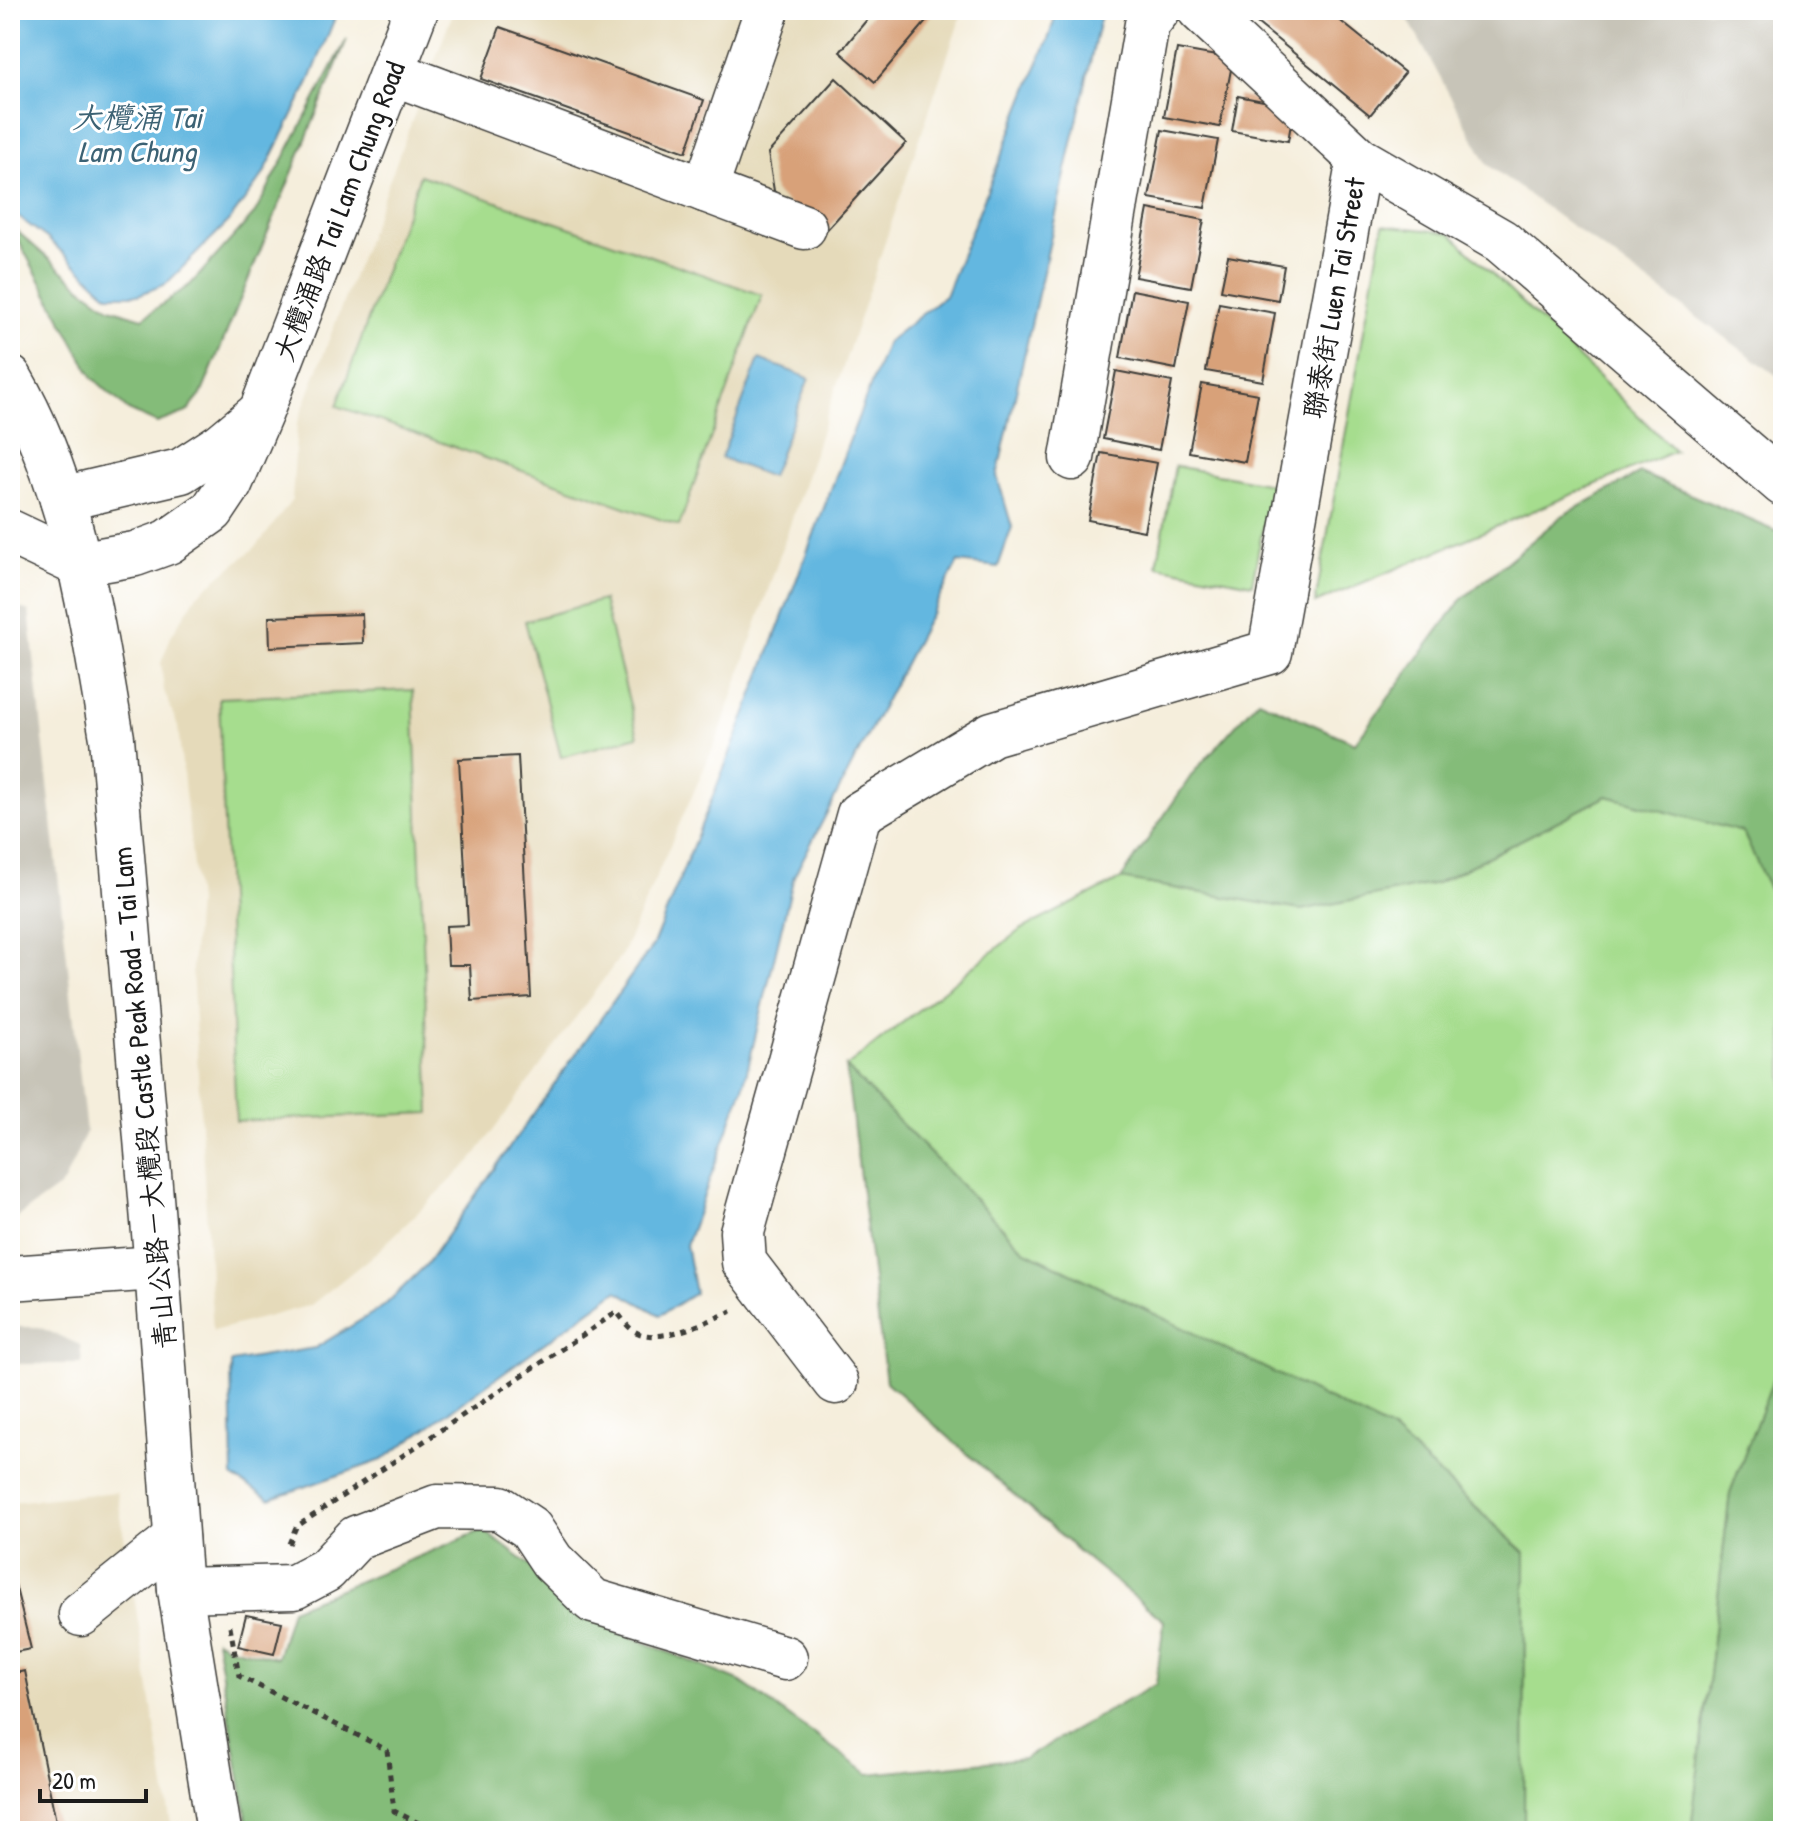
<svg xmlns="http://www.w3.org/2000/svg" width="1793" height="1841" font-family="'Patrick Hand','LXGW WenKai TC',sans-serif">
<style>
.built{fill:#e5daba}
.industrial{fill:#c7c4b8}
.green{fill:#a6dd8e;stroke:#617c55;stroke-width:2}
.forest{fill:#84bc79;stroke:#506c4a;stroke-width:2}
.water{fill:#64b7e0;stroke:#406a7e;stroke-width:2}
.building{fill:#d8a179}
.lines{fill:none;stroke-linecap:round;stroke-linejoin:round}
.minor-casing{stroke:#3d3c39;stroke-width:47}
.major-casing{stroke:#3d3c39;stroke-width:47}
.path{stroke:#3d3c39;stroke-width:5;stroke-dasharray:6 6;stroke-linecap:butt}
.minor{stroke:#fff;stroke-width:44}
.major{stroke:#fff;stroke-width:44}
.labels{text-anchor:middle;stroke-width:6;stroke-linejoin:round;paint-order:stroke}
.street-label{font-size:28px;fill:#1c1c1c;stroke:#fff}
.water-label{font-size:30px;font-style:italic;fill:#3c6274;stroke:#fff}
</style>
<rect width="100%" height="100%" fill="#fff"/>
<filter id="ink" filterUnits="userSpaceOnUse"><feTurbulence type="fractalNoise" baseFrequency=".0125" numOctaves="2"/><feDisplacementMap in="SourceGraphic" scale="16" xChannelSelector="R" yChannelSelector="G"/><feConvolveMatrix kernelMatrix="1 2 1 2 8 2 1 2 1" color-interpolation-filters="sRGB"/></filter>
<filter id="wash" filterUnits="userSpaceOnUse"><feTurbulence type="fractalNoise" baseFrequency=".006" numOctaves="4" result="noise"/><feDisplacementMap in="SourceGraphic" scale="32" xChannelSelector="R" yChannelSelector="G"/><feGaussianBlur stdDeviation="1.8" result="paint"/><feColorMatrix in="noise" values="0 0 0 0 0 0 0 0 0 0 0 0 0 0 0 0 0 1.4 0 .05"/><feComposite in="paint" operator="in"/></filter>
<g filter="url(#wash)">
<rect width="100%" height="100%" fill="#f5eedc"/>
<g class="built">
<path d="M454,10H963L721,730L622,954L471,1161L377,1252L311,1305L213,1331L192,968L197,902L178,727L164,691L161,663L171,636L197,595L257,546L292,500L297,424Z"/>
<path d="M117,1492L172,1831H10V1502Z"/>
</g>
<g class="industrial">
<path d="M1403,10H1783V380L1488,165Z"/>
<path d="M10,605L29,611L86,1132L63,1184L10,1222Z"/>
<path d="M10,1327H39L80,1345L82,1364H10Z"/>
</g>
<g class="green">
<path d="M420,175L762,295L679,526L337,406Z"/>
<path d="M1383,225L1450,233L1675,451L1315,603Z"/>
<path d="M1175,466L1271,484L1252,584L1157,566Z"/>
<path d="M603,600L638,736L561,757L525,621Z"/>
<path d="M413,690L430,1113L236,1121L219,698Z"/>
<path d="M1607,796L1743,832L1783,919V1354L1730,1493L1691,1831H1524L1525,1552L1391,1430L1024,1250L846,1067L1020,930L1121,879L1301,910L1437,883Z"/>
</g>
<g class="forest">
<path d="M347,39L201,395L187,412L157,423L128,410L93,378L10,225L82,288L110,308L143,318L191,284L255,213Z"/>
<path d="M1640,473L1783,534V919L1743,832L1607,796L1437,883L1301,910L1121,879L1193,773L1258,700L1355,743L1461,600L1562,516Z"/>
<path d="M846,1067L1024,1250L1391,1430L1525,1553L1524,1831H249L216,1640L227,1646L277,1658L291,1609L483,1530L617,1631L741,1682L869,1774L1025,1758L1156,1684L1164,1621L1078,1551L886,1382Z"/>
<path d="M1783,1354V1831H1691L1730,1493Z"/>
</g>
<g class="water">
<path d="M10,10H338L310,80L263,175L229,221L166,284L138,295H108L47,238L10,211Z"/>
<path d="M1057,10H1106L1100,19L997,476L1012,527L998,567L958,562L794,876L743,1088L686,1245L695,1293L660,1315L617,1291L382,1460L270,1499L233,1477L231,1362L315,1348L384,1306L426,1265L653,945L739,731L887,342L945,296L1050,34Z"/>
<path d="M759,359L809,378L771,477L721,458Z"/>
</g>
<g id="blocks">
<g class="building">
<path d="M875,10H936L875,82L840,52Z"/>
<path d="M1241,10H1327L1405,73L1370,115Z"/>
<path d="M500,27L704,100L686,152L481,79Z"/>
<path d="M1177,49L1233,59L1220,127L1164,117Z"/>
<path d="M836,78L906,143L822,235L774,191L768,153Z"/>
<path d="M1238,96L1294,107L1288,141L1232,131Z"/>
<path d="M1162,130L1218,140L1205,208L1149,198Z"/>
<path d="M1148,209L1204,220L1191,287L1135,277Z"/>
<path d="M1228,256L1284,266L1278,300L1221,290Z"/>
<path d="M1132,290L1189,301L1176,369L1120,358Z"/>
<path d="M1219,303L1275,313L1263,381L1206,371Z"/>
<path d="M1116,371L1172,382L1159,450L1103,439Z"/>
<path d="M1202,384L1258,394L1245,462L1189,452Z"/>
<path d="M1101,453L1157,463L1144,531L1088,520Z"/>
<path d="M362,614L363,643L270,647L269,617Z"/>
<path d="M518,756L531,997L472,1001L470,965H448L446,926L468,925L459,759Z"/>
<path d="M11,1568L31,1649L10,1653V1569Z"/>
<path d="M246,1615L282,1622L274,1654L238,1646Z"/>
<path d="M25,1671L58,1831H10V1674Z"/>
</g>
</g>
</g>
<g filter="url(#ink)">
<use href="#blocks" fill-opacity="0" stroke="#3d3c39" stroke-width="2"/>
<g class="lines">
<g class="minor-casing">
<g id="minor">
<path d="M1200,10L1359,159L1501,241L1783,484"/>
<path d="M393,73L804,227"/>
<path d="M705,190L767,10"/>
<path d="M1072,458L1147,24L1158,10"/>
<path d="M62,499L181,471L221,445L256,416"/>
<path d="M10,532L78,564L135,554L168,542L212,511L230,484L261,412L416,10"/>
<path d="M10,1278L157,1268"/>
<path d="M836,1382L744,1262L742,1232L859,814L992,734L1270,652L1359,159"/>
<path d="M180,1590L294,1587L326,1570L356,1538L437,1507L500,1508L530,1528L552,1561L593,1601L785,1658"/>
<path d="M81,1614L176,1538"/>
</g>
</g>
<g class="major-casing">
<path id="major" d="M10,378C73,486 91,616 112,738L157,1268L180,1590L219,1831"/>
</g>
<g class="path">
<path d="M289,1544L296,1527L617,1312C622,1318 627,1327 634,1331C658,1346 708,1321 732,1311"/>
<path d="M230,1626L239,1676L387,1750L394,1811L435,1831"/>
</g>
<use href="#minor" class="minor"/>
<use href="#major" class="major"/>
</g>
</g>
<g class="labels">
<g class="street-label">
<text transform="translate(339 211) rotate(-69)" y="10">大欖涌路 Tai Lam Chung Road</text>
<text transform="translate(1334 298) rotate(-80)" y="10">聯泰街 Luen Tai Street</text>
<text transform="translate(143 1098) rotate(-95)" y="10">青山公路－大欖段 Castle Peak Road – Tai Lam</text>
</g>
<g class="water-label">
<text x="137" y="128">大欖涌 Tai<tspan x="137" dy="34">Lam Chung</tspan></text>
</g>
</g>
<rect width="1793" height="1841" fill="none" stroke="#fff" stroke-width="40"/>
<path d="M40 1789v12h106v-12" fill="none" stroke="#1c1c1c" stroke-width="4"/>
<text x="52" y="1789" font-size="24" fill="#1c1c1c" stroke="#ffffff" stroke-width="6" paint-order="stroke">20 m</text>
</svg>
